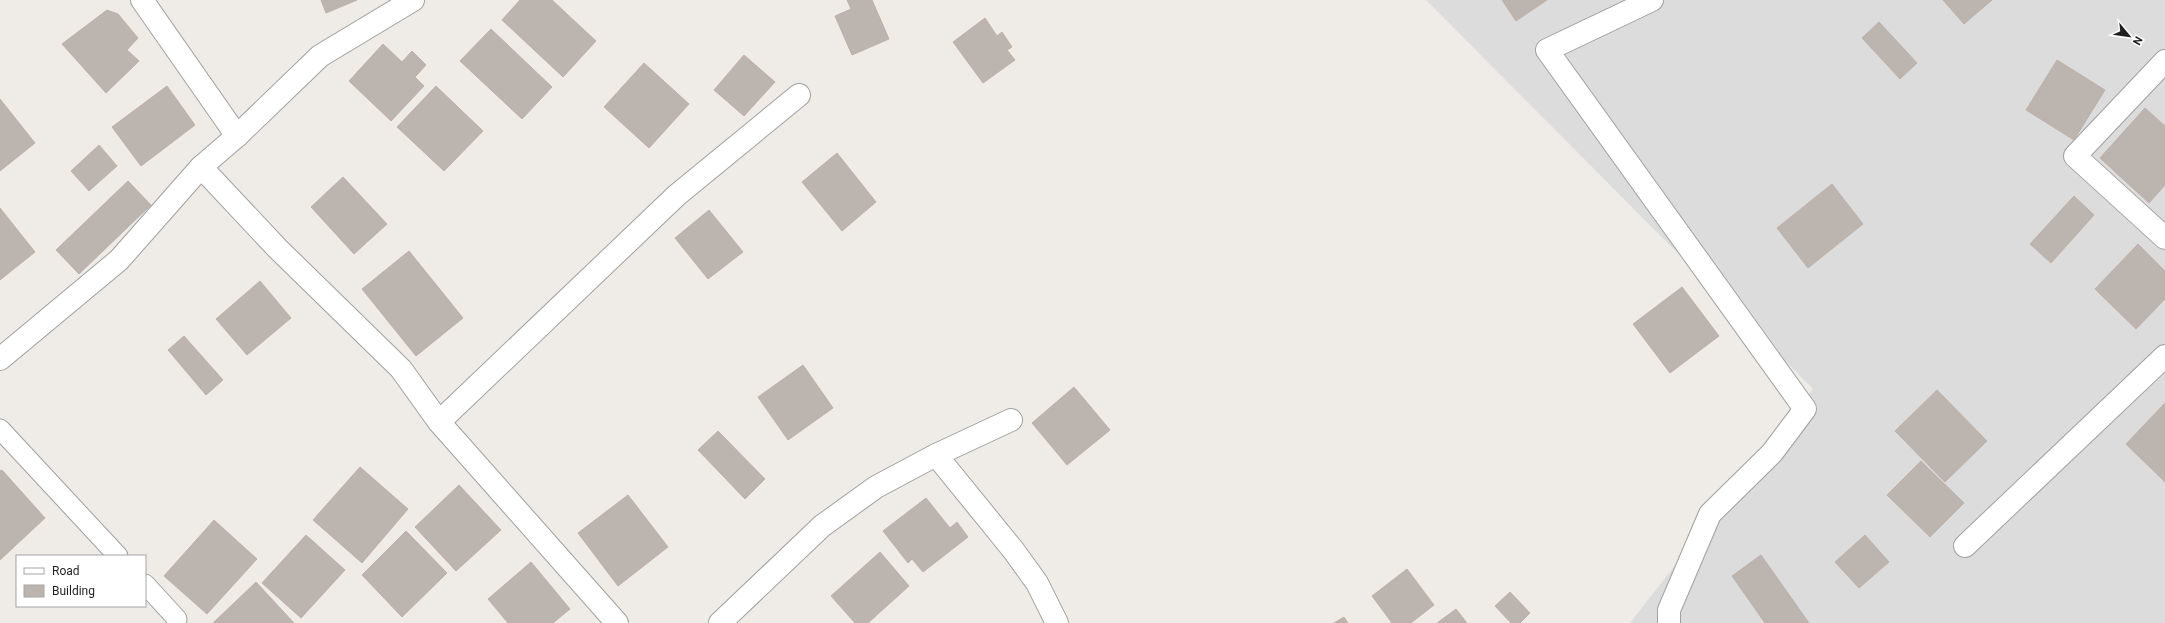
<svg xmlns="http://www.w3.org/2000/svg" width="2165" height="623" font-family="Roboto,sans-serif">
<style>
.residential{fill:#dddcdc}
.building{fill:#bcb4af;stroke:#bfb1a9}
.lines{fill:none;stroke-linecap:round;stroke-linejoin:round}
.lane-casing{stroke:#a0a0a0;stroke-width:21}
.street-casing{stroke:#a0a0a0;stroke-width:24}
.lane{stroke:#fff;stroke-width:19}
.street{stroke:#fff;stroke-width:22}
</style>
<rect width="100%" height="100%" fill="#efebe6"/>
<path class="residential" d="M1426,0H2165V623H1630L1813,389Z"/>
<g class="building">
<path d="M321,0H357L326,13Z"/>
<path d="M520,0H552L596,41L563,77L502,20Z"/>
<path d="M847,0H872L889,39L852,55L835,16L851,9Z"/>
<path d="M1502,0H1547L1516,21Z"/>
<path d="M1943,0H1992L1964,24Z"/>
<path d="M107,10L118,14L138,38L127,50L139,61L106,93L62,44Z"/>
<path d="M985,18L997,36L1002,32L1012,47L1007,50L1015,60L983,83L953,42Z"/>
<path d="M1879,22L1917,63L1900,79L1862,38Z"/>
<path d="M491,29L552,87L522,119L460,61Z"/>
<path d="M383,44L402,62L412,51L426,65L415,77L424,86L391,121L349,81Z"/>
<path d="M744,55L775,82L744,116L714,90Z"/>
<path d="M2057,60L2105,90L2074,140L2026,110Z"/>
<path d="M644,63L689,104L649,148L604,107Z"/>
<path d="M167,86L195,125L141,166L112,127Z"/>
<path d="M436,86L483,131L444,171L397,127Z"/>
<path d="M0,99L35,143L0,171Z"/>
<path d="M2145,108L2165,126V185L2149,203L2100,158Z"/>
<path d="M99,145L117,166L89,191L71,171Z"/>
<path d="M837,153L876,202L842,231L802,182Z"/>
<path d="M343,177L387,224L354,254L311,207Z"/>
<path d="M128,181L151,205L79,274L56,250Z"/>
<path d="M1832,184L1863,224L1808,268L1777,228Z"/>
<path d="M2074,196L2094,215L2051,263L2030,244Z"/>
<path d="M0,208L35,252L0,280Z"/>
<path d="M709,210L743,252L708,279L675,238Z"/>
<path d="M2138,244L2165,271V299L2136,329L2095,289Z"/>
<path d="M409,251L463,318L416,356L362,289Z"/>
<path d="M260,281L291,318L247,355L216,319Z"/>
<path d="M1682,287L1719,336L1670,373L1633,324Z"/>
<path d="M184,336L223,380L206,395L168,350Z"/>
<path d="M803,365L833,408L788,440L758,397Z"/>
<path d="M1074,387L1110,430L1067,465L1032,423Z"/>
<path d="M1937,390L1987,441L1945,482L1895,431Z"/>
<path d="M2165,403V482L2126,444Z"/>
<path d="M718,431L765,479L745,499L698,450Z"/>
<path d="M1921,461L1964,503L1930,537L1887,495Z"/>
<path d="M360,467L408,509L362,563L313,520Z"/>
<path d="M2,470L45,518L0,560V471Z"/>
<path d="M459,485L501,530L456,571L415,527Z"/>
<path d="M628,495L668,547L618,586L578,533Z"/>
<path d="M926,498L950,528L957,522L968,537L923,572L912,559L908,563L883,531Z"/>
<path d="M214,520L257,559L207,614L164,576Z"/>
<path d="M406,531L447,573L402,617L362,575Z"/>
<path d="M306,535L345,570L301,618L262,583Z"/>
<path d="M1865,535L1889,562L1859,588L1835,562Z"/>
<path d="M880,552L909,586L868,623H855L831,596Z"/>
<path d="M1761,555L1809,623H1765L1732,576Z"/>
<path d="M531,562L570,609L553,623H508L488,599Z"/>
<path d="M1407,569L1434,605L1411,623H1392L1372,596Z"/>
<path d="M256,582L294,623H213Z"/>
<path d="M1510,592L1530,613L1520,623H1511L1495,606Z"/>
<path d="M1456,609L1467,623H1437Z"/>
<path d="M1344,617L1348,623H1334Z"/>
</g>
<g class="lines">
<g class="lane-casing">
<g id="lane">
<path d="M0,429L118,556"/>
<path d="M145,584L177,619"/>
</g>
</g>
<g class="street-casing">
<g id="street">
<path d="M142,0L237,136"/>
<path d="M1652,0L1547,50L1805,409L1772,453L1710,514L1669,610V623"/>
<path d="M2165,61L2075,156L2165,238"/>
<path d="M201,167L278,249L401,369L439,422L617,623"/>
<path d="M0,359L119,260L201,167L237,136L320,56L413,0"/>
<path d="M439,422L677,195L799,95"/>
<path d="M936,455L1014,551L1037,583L1057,623"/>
<path d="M1965,546L2165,356"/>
<path d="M720,623L822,526L876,487L936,455L1011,420"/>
</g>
</g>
<use href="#lane" class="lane"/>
<use href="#street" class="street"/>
</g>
<rect x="16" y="555" width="130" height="52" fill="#ffffff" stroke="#a5a5a5"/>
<rect x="24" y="568" width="20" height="6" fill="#ffffff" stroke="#a5a5a5"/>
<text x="52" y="575" font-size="12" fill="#1f1f1f">Road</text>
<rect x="24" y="585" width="20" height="12" fill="#bcb4af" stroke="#a5a5a5"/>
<text x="52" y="595" font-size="12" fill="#1f1f1f">Building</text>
<g transform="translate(2129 36) rotate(119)" stroke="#ffffff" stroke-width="3" paint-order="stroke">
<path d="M0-3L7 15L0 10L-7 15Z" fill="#1f1f1f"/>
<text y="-6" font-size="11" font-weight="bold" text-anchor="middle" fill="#1f1f1f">N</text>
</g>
</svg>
